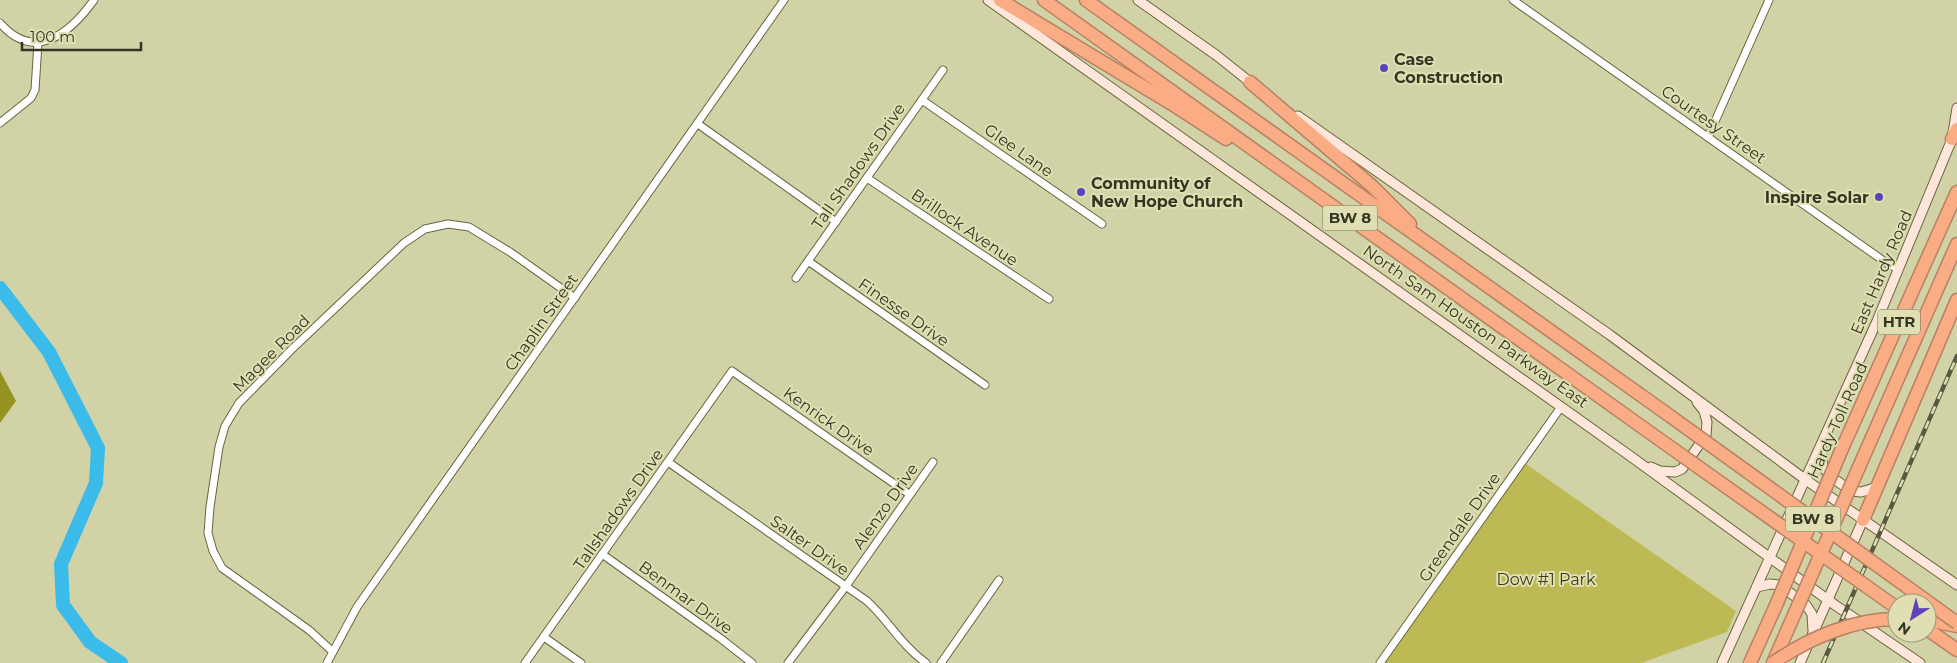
<svg xmlns="http://www.w3.org/2000/svg" width="1957" height="663" font-family="Montserrat,sans-serif">
<style>
.green{fill:#bdba56}
.forest{fill:#979322}
.lines{fill:none;stroke-linecap:round;stroke-linejoin:round}
.river{stroke:#3abbea;stroke-width:14}
.street-casing{stroke:#67673f;stroke-width:9}
.secondary-casing{stroke:#67673f;stroke-width:11}
.highway-casing{stroke:#b58262;stroke-width:15}
.street{stroke:#fff;stroke-width:7}
.secondary{stroke:#fee6da;stroke-width:9}
.highway{stroke:#faac84;stroke-width:12}
.rail-casing{stroke:#595942;stroke-width:4.5}
.rail{stroke:#dfdfb3;stroke-width:2.5;stroke-dasharray:8;stroke-linecap:butt}
.highway-bridge-casing{stroke:#b58262;stroke-width:15;stroke-linecap:butt}
.highway-bridge{stroke:#faac84;stroke-width:12}
.poi-dot{fill:#5d43bb;stroke:#dfdfb3;stroke-width:2}
.labels{text-anchor:middle;stroke-width:4;stroke-linejoin:round;paint-order:stroke}
.shield{fill:#dfdfb3;stroke:#68684f;stroke-width:1}
.shield-label{font-size:15px;font-weight:bold;fill:#353524}
.poi-label{font-size:16px;font-weight:bold;fill:#353524;stroke:#dfdfb3;text-anchor:start}
.street-label{font-size:16px;fill:#353524;stroke:#dfdfb3}
.park-label{font-size:16px;fill:#3e3d10;stroke:#dfdfb3}
</style>
<rect width="100%" height="100%" fill="#d2d2a7"/>
<path class="green" d="M1526,464L1736,611L1727,632L1641,663H1385Z"/>
<path class="forest" d="M0,371L16,401L0,423Z"/>
<g class="lines">
<path class="river" d="M0,288L49,352L98,448L96,483L61,564L63,605L90,642L121,663"/>
<g class="street-casing">
<g id="street">
<path d="M1513,0L1888,264L1899,269"/>
<path d="M0,23C35,63 70,33 94,0"/>
<path d="M922,100L1102,224"/>
<path d="M0,123L31,98L35,90L38,43"/>
<path d="M698,124L836,222"/>
<path d="M1708,137L1769,0"/>
<path d="M867,178L1049,299"/>
<path d="M808,261L985,385"/>
<path d="M796,278L943,70"/>
<path d="M668,462L867,601C888,620 902,646 926,663"/>
<path d="M602,554L720,638L752,663"/>
<path d="M544,637L581,663"/>
<path d="M332,651L309,630L222,568L213,551L208,533L210,507L219,447L225,426L239,403L291,350L404,243L425,229L448,224L469,227L510,252L575,298"/>
<path d="M327,663L357,607L784,0"/>
<path d="M525,663L732,371L909,494"/>
<path d="M788,663L846,586L933,462"/>
<path d="M941,663L999,580"/>
<path d="M1380,663L1561,407"/>
</g>
</g>
<g class="secondary-casing">
<g id="secondary">
<path d="M988,0L1633,458L1835,605L1920,663"/>
<path d="M1138,0L1216,55L1255,86"/>
<path d="M1298,116L1610,335L1806,480L1957,585"/>
<path d="M1821,447L1823,467L1830,476L1851,491L1861,492L1878,487"/>
<path d="M1651,467L1660,471L1675,472L1682,469L1706,435L1707,422L1704,411L1697,402"/>
<path d="M1757,587L1770,584L1780,585L1806,605L1812,614L1813,631"/>
<path d="M1722,663L1877,321L1952,139L1957,108"/>
<path d="M1800,663L1863,520"/>
</g>
</g>
<g class="highway-casing">
<g id="highway">
<path d="M1000,0L1172,104L1226,139"/>
<path d="M1044,0L1656,437"/>
<path d="M1086,0L1670,416"/>
<path d="M1250,82L1372,186L1410,224"/>
<path d="M1952,139L1957,129"/>
<path d="M1841,451L1957,192"/>
<path d="M1859,467L1957,244"/>
<path d="M1863,520L1957,300"/>
<path d="M1927,620L1957,626"/>
<path d="M1927,629L1957,650"/>
<path d="M1750,663L1777,603"/>
<path d="M1773,663L1794,615"/>
</g>
</g>
<use href="#street" class="street"/>
<use href="#secondary" class="secondary"/>
<use href="#highway" class="highway"/>
<g class="rail-casing">
<path id="rail" d="M1823,663L1957,356"/>
</g>
<use href="#rail" class="rail"/>
<g class="highway-bridge-casing">
<g id="highway-bridge">
<path d="M1670,416L1957,623"/>
<path d="M1656,437L1897,608"/>
<path d="M1777,603L1841,451"/>
<path d="M1794,615L1859,467"/>
<path d="M1773,663C1809,638 1853,619 1897,619"/>
</g>
</g>
<use href="#highway-bridge" class="highway-bridge"/>
</g>
<g class="poi-dot">
<circle cx="1384" cy="68" r="5"/>
<circle cx="1081" cy="192" r="5"/>
<circle cx="1879" cy="197" r="5"/>
</g>
<g class="labels">
<g class="shield">
<rect x="1322.5" y="205.5" width="55" height="25" rx="4"/>
<rect x="1878" y="309.5" width="42" height="25" rx="4"/>
<rect x="1785.5" y="506.5" width="55" height="25" rx="4"/>
</g>
<g class="shield-label">
<text x="1350" y="223">BW 8</text>
<text x="1899" y="327">HTR</text>
<text x="1813" y="524">BW 8</text>
</g>
<g class="poi-label">
<text x="1394" y="65">Case<tspan x="1394" dy="18">Construction</tspan></text>
<text x="1091" y="189">Community of<tspan x="1091" dy="18">New Hope Church</tspan></text>
<text x="1869" y="203" text-anchor="end">Inspire Solar</text>
</g>
<g class="street-label">
<text transform="translate(1714 124) rotate(35)" y="6">Courtesy Street</text>
<text transform="translate(1019 150) rotate(35)" y="6">Glee Lane</text>
<text transform="translate(858 166) rotate(-55)" y="6">Tall Shadows Drive</text>
<text transform="translate(965 227) rotate(34)" y="6">Brillock Avenue</text>
<text transform="translate(1881 272) rotate(-67)" y="6">East Hardy Road</text>
<text transform="translate(904 312) rotate(35)" y="6">Finesse Drive</text>
<text transform="translate(541 322) rotate(-55)" y="6">Chaplin Street</text>
<text transform="translate(1476 326) rotate(35)" y="6">North Sam Houston Parkway East</text>
<text transform="translate(271 353) rotate(-45)" y="6">Magee Road</text>
<text transform="translate(1837 420) rotate(-66)" y="6">Hardy Toll Road</text>
<text transform="translate(829 421) rotate(35)" y="6">Kenrick Drive</text>
<text transform="translate(885 506) rotate(-55)" y="6">Alenzo Drive</text>
<text transform="translate(618 509) rotate(-55)" y="6">Tallshadows Drive</text>
<text transform="translate(1459 527) rotate(-55)" y="6">Greendale Drive</text>
<text transform="translate(810 545) rotate(35)" y="6">Salter Drive</text>
<text transform="translate(686 597) rotate(36)" y="6">Benmar Drive</text>
</g>
<g class="park-label">
<text x="1546" y="585">Dow #1 Park</text>
</g>
</g>
<g transform="translate(1912 618) rotate(216)"><circle r="24" fill="#dfdfb3" stroke="#9b9b7a"/>
<path d="M0-4L9 19L0 12L-9 19Z" fill="#5d43bb"/>
<text y="-8" font-size="14" font-weight="bold" text-anchor="middle" fill="#353524">N</text>
</g>
<path d="M22 42v8h119v-8" fill="none" stroke="#353524" stroke-width="2.5"/>
<text x="30" y="42" font-size="15" fill="#353524" stroke="#dfdfb3" stroke-width="4" paint-order="stroke">100 m</text>
</svg>
